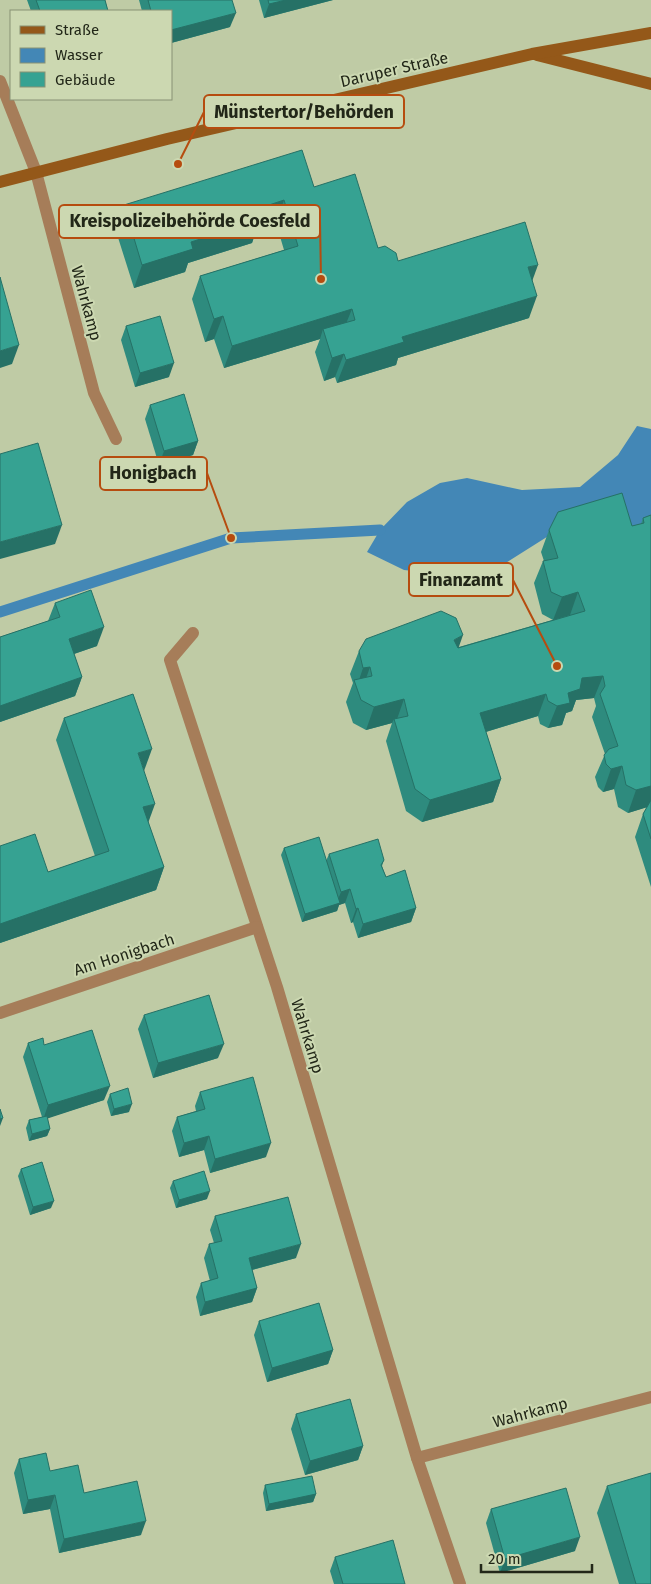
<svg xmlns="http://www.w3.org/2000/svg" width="651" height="1584" font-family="'Fira Sans',sans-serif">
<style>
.water{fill:#4387b6}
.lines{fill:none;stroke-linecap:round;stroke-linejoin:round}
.stream{stroke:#4387b6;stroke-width:11}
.street{stroke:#a67d59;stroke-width:12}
.secondary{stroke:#945819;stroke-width:12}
.wall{fill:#2e8b7e}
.shaded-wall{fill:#267166}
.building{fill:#36a292;stroke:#267166}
.labels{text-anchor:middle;stroke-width:4;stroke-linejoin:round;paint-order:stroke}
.street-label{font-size:16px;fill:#222718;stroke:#ccd8b1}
.leader{fill:none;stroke:#b64c0f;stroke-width:2}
.callout-dot{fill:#b64c0f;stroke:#ccd8b1;stroke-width:2}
.callout{fill:#ccd8b1;stroke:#b64c0f;stroke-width:2}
.callout-label{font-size:18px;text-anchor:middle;font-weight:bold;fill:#222718}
</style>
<rect width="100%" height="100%" fill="#bfcba5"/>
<path class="water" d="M637,426L651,429V535H550L482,578L404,570L367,552L380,530L407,502L440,483L467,478L522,490L580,487L618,455Z"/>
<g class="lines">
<path class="stream" d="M0,612L231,538L380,530"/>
<g class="street">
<path d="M0,81L36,172L94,393L116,439"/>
<path d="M193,633L170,660L277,987L417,1458L460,1584"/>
<path d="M0,1013L257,927"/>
<path d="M417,1458L651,1397"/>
</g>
<g class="secondary">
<path d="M537,55L651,84"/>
<path d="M0,182L167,139L532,54L651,33"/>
</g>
</g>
<g class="wall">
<path d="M27,0H105L108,11H31Z"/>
<path d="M139,0H232L230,27L171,43V11H142Z"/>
<path d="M259,0H333L264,18Z"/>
<path d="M314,187L378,248L398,261L532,281L529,318L398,358L396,365L337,383L335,377L324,381L315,352L320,339L224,368L214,339L205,342L192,299L200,276L284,250L276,223L257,228L252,243L188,263L185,272L134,288L115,228L124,205Z"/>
<path d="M126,326L169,377L135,387L121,340Z"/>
<path d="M150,405L198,441L193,455L159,465L145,419Z"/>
<path d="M651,515V887L635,837L643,814L647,807L628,813L618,807L614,789L603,792L598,787L595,777L605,754L592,717L596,706L594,698L576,700L572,711L566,713L562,725L548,728L540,724L538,716L486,732L501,779L493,802L422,822L406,811L386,741L392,723L366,730L353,723L346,702L353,683L350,674L359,651L459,647L570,615L553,620L542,614L534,583L543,561H544L541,552L549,530L632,526L641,524L643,518Z"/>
<path d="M55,603L97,646L74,654L82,677L75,696L0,722V637L48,621Z"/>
<path d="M64,718L144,771L148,822L164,867L156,890L0,943V846L48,872L95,856L56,740Z"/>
<path d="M284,848L326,861L329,854L384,860L382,866L386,877L416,908L411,922L358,938L353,922L351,923L345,903L339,905L337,911L302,922L281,855Z"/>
<path d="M144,1015L218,1058L153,1078L138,1029Z"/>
<path d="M28,1043L44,1045L104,1100L47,1118L50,1129L47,1136L29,1141L26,1128L29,1120L42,1117L23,1057Z"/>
<path d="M200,1092L266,1157L210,1173L204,1150L179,1157L172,1131L177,1117L196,1111L195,1106Z"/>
<path d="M110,1094L129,1112L111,1116L107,1102Z"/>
<path d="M21,1169L51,1208L30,1215L18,1176Z"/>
<path d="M173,1181L207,1199L176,1208L170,1188Z"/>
<path d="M215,1216L296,1258L252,1270L257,1288L252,1302L200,1316L196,1297L201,1283L210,1281L204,1258L209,1244L214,1243L210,1230Z"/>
<path d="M259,1321L333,1350L328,1364L267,1382L254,1335Z"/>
<path d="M296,1414L363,1446L358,1460L305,1475L291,1429Z"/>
<path d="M19,1459L50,1471L84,1493L141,1535L59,1553L50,1509L23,1514L14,1473Z"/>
<path d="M265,1485L316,1494L313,1502L266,1511L263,1493Z"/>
<path d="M607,1486L651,1584H619L597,1513Z"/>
<path d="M491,1509L575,1551L500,1573L486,1523Z"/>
<path d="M335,1557L405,1584H334L330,1571Z"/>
</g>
<g class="shaded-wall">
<path d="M286,0H333L264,18L269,4Z"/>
<path d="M236,13L230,27L171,43V30Z"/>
<path d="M284,200L276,223L257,228L252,243L188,263L185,272L134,288L142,265L191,242L257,209Z"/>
<path d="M538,265L530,287L528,267Z"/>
<path d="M537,296L529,318L398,358L396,365L337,383L346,360L402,337Z"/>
<path d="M352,309L343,331L323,329L320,339L224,368L232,346Z"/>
<path d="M223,316L214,339L205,342L214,319Z"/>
<path d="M19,345L12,364L0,368V351Z"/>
<path d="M344,354L335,377L324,381L332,358Z"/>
<path d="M174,363L169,377L135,387L140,373Z"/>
<path d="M198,441L193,455L159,465L164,451Z"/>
<path d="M62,525L55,544L0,559V542Z"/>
<path d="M578,592L570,615L553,620L562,597Z"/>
<path d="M104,627L97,646L62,658L69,639Z"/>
<path d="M463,635L455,658L454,640Z"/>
<path d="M370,667L362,690L357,686L363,668Z"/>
<path d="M603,676L594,698L576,700L572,711L566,713L562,725L548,728L557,706L582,678Z"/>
<path d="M82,677L75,696L0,722V706Z"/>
<path d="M546,694L538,716L472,736L480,713Z"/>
<path d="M404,699L396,722L394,719L392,723L366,730L374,707Z"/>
<path d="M152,749L144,771L138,753Z"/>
<path d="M622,766L614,789L603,792L611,769Z"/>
<path d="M501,779L493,802L422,822L430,800Z"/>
<path d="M651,786V806L628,813L636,790Z"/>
<path d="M155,804L147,826L143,807Z"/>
<path d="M164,867L156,890L0,943V924Z"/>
<path d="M350,889L345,903L339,905L337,911L302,922L305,914L336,904L341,892Z"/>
<path d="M358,908L353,922L351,923L356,909Z"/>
<path d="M416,908L411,922L358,938L363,924Z"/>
<path d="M224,1044L218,1058L153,1078L158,1063Z"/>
<path d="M110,1086L104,1100L43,1120L48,1105Z"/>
<path d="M132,1104L129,1112L111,1116L114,1109Z"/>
<path d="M3,1118L0,1126V1119Z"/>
<path d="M50,1129L47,1136L29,1141L32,1134Z"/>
<path d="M209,1136L204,1150L179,1157L184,1143Z"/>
<path d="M271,1143L266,1157L210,1173L215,1159Z"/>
<path d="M210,1191L207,1199L176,1208L179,1200Z"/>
<path d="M54,1201L51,1208L30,1215L33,1207Z"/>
<path d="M301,1244L296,1258L244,1272L249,1258Z"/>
<path d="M257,1288L252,1302L200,1316L205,1302Z"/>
<path d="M333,1350L328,1364L267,1382L272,1368Z"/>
<path d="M363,1446L358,1460L305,1475L310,1461Z"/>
<path d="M316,1494L313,1502L266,1511L269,1504Z"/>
<path d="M55,1495L50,1509L23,1514L28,1500Z"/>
<path d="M146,1521L141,1535L59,1553L64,1539Z"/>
<path d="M580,1537L575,1551L500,1573L505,1559Z"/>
</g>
<g class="building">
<path d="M36,0H105L108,11H40Z"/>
<path d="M148,0H232L236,13L171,30V11H151Z"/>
<path d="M268,0H286L269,4Z"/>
<path d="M302,150L314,187L355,174L378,248L385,246L396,253L398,261L525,222L538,265L528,267L537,296L402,337L404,342L346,360L344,354L332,358L323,329L355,320L352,309L232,346L223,316L214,319L200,276L298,246L284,200L257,209L260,220L191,242L193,249L142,265L124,205Z"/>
<path d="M0,277L19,345L0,351Z"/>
<path d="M160,316L174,363L140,373L126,326Z"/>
<path d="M184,394L198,441L164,451L150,405Z"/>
<path d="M38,443L62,525L0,542V454Z"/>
<path d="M622,493L632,526L644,523L643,518L651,515V786L636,790L626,785L622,766L611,769L606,764L604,755L609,749L618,746L600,694L605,686L603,676L582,678L580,689L568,693L570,703L557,706L548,701L546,694L480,713L501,779L430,800L415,789L394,719L408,716L404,699L374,707L361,700L354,680L372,676L370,667L363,668L359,651L366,639L441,611L456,618L463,635L454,640L458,648L585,611L578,592L562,597L551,592L543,561L558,558L549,530L558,512Z"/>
<path d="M91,590L104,627L69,639L82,677L0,706V637L60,617L55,603Z"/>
<path d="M133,694L152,749L138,753L155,804L143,807L164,867L0,924V846L35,834L48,872L109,851L64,718Z"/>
<path d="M651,800V839L643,814Z"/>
<path d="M319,837L340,903L305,914L284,848Z"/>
<path d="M378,839L384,860L381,865L386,877L405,870L416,908L363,924L358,908L356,909L350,889L341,892L329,854Z"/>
<path d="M209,995L224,1044L158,1063L144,1015Z"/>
<path d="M92,1030L110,1086L48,1105L28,1043L43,1038L44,1045Z"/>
<path d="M253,1077L271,1143L215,1159L209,1136L184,1143L177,1117L205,1109L200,1092Z"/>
<path d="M128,1088L132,1104L114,1109L110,1094Z"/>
<path d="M0,1109L3,1118L0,1119Z"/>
<path d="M47,1116L50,1129L32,1134L29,1120Z"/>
<path d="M42,1162L54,1201L33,1207L21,1169Z"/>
<path d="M204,1171L210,1191L179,1200L173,1181Z"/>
<path d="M288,1197L301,1244L249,1258L257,1288L205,1302L201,1283L218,1278L209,1244L222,1241L215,1216Z"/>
<path d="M319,1303L333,1350L272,1368L259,1321Z"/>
<path d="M350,1399L363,1446L310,1461L296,1414Z"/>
<path d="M46,1453L50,1471L78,1465L84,1493L137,1481L146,1521L64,1539L55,1495L28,1500L19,1459Z"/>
<path d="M651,1473V1584H636L607,1486Z"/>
<path d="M312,1476L316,1494L269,1504L265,1485Z"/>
<path d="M566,1488L580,1537L505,1559L491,1509Z"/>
<path d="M393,1540L405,1584H343L335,1557Z"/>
</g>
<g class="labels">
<g class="street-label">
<text transform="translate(394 69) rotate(-13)" y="6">Daruper Straße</text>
<text transform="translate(87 303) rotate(75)" y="6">Wahrkamp</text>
<text transform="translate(124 954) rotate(-18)" y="6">Am Honigbach</text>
<text transform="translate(308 1036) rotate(73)" y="6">Wahrkamp</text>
<text transform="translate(530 1412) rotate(-15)" y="6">Wahrkamp</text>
</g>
</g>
<path class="leader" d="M178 164L204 112M321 279L320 221M231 538L207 473M557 666L513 580"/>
<g class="callout-dot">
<circle cx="178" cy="164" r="5"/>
<circle cx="321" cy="279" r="5"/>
<circle cx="231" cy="538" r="5"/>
<circle cx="557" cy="666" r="5"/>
</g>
<g class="callout">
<rect x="204" y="95" width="200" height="33" rx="5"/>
<rect x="59" y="205" width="261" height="33" rx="5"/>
<rect x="100" y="457" width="107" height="33" rx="5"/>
<rect x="409" y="563" width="104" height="33" rx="5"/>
</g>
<g class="callout-label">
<text x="304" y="118">Münstertor/Behörden</text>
<text x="190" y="227">Kreispolizeibehörde Coesfeld</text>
<text x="153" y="479">Honigbach</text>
<text x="461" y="586">Finanzamt</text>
</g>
<rect x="10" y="10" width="162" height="90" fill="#ccd8b1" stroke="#889174"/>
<rect x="20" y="26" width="25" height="8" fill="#945819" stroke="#889174"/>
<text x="55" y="35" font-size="15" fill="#222718">Straße</text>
<rect x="20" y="48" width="25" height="15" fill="#4387b6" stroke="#889174"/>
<text x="55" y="60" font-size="15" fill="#222718">Wasser</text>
<rect x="20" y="72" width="25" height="15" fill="#36a292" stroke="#889174"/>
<text x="55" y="85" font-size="15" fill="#222718">Gebäude</text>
<path d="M481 1564v8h111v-8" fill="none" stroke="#222718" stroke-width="2.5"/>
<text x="488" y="1564" font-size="15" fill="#222718" stroke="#ccd8b1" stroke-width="4" paint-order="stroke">20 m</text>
</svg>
